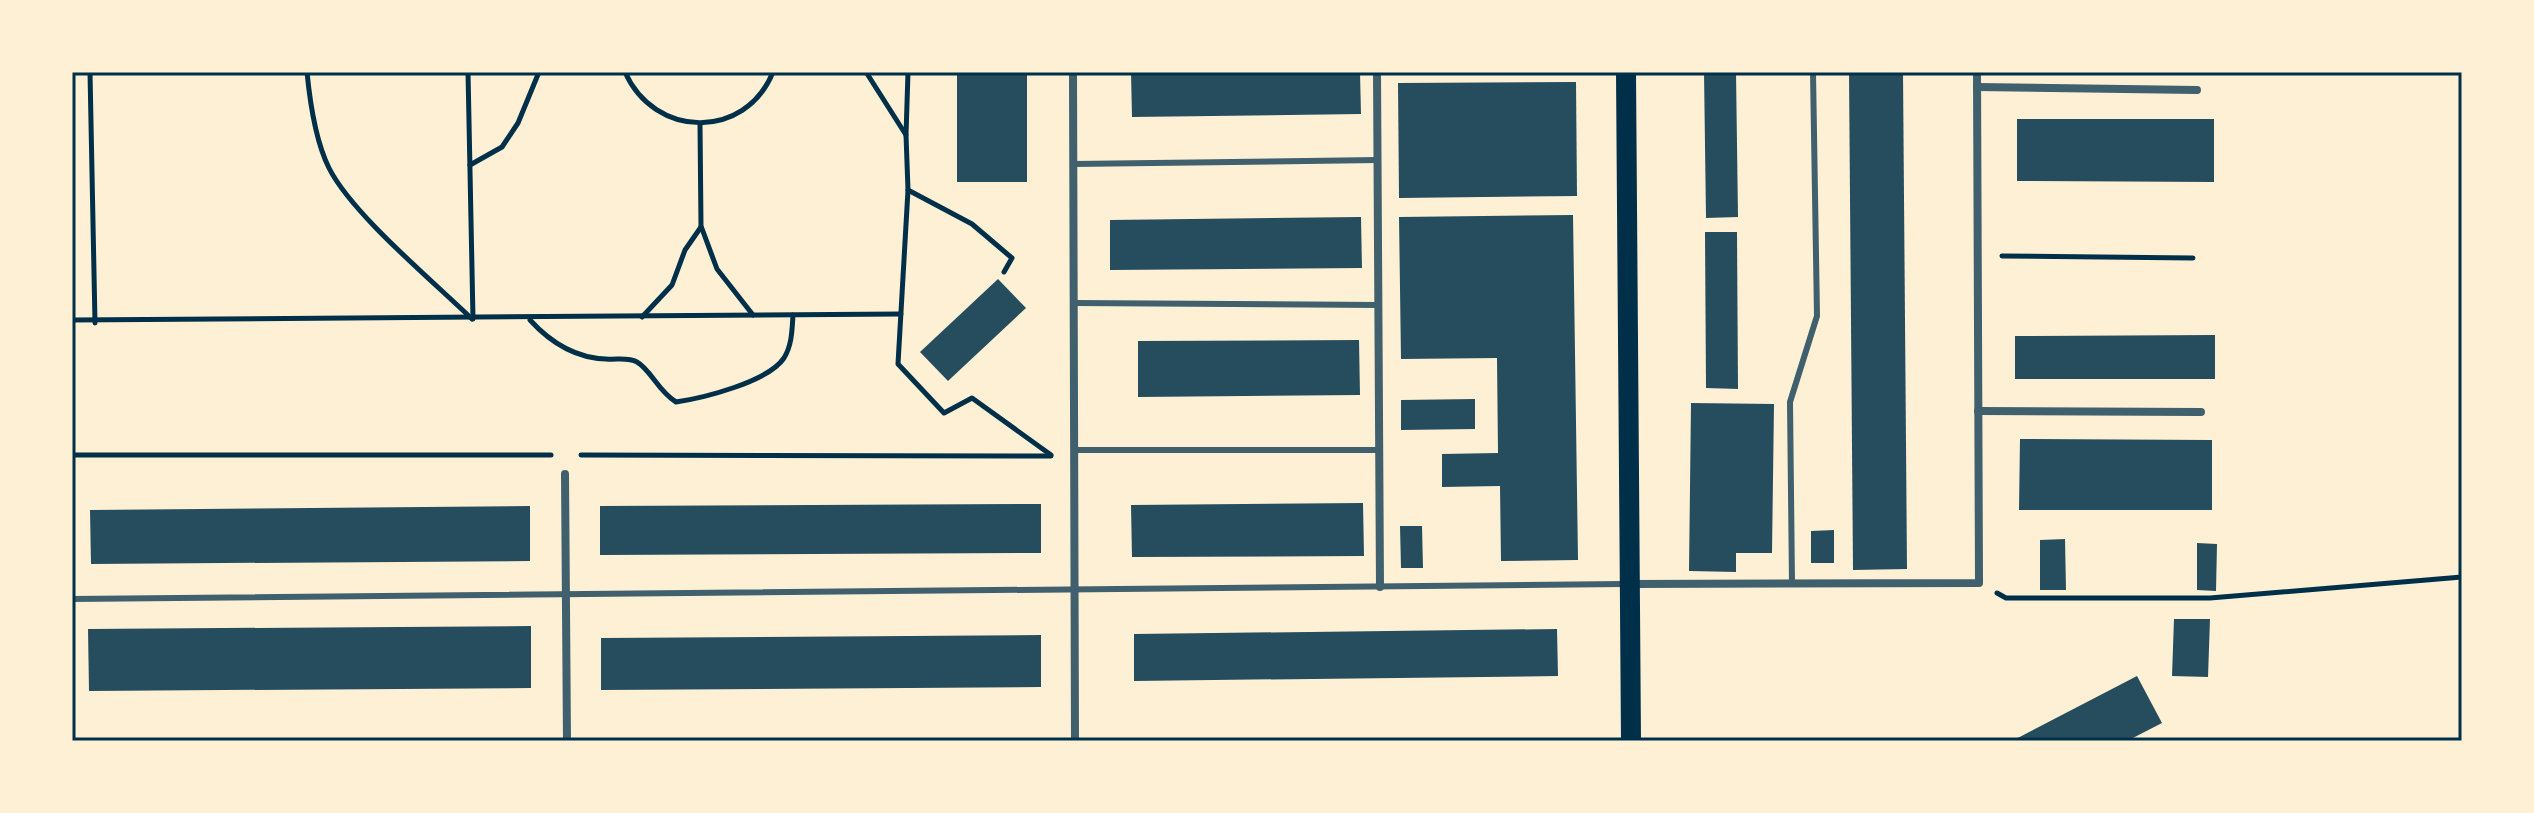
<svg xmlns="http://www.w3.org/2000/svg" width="2534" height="813" font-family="Signika,sans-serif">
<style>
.building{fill:#264d5e}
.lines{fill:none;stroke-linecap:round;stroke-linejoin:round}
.path{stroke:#003049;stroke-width:5}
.service{stroke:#3f606c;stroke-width:6}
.minor{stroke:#3f606c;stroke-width:8}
.primary{stroke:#003049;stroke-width:20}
.neatline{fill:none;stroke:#003049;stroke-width:3}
</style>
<rect width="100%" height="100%" fill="#fdf0d5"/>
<g class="building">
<rect x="957" y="72" width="70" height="110"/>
<path d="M1131,72H1360L1361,114L1132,117Z"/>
<path d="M1704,72H1736L1738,217L1706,218Z"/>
<path d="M1849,72H1903L1907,569L1853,570Z"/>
<path d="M1576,82L1577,196L1399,198L1398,83Z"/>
<path d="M2017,119H2214V182L2017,181Z"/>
<path d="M1573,215L1578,560L1501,561L1500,486L1442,487V454L1498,453L1497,358L1401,359L1399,217Z"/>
<path d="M1361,217L1362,268L1110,270V220Z"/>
<path d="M1705,232H1737L1738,389L1706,388Z"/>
<path d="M998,279L1026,308L948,381L920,352Z"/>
<path d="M2215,335V379H2015V336Z"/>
<path d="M1359,340L1360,395L1138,397V341Z"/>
<path d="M1475,399V429L1401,430V400Z"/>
<path d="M1691,403L1774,404L1772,553H1736V572L1689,571Z"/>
<path d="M2020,439L2212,440V510H2019Z"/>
<path d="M1363,503L1364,556L1132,557L1131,505Z"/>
<path d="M1041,504V553L600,555V506Z"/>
<path d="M530,506V561L91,564L90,510Z"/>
<path d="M1400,526H1422L1423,568H1401Z"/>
<path d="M1834,530V563H1811V531Z"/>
<path d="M2065,539L2066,590H2040V540Z"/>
<path d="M2197,543L2217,544L2216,591L2197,590Z"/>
<path d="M2174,619H2210L2208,677L2172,676Z"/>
<path d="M531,626V688L89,691L88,629Z"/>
<path d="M1557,629L1558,676L1134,681V634Z"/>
<path d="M1041,635V687L601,690V638Z"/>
<path d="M2137,676L2162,723L2127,741H2012Z"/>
</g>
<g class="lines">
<g class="path">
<path d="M90,72L95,323"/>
<path d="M307,72C310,103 315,140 329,168C352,214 433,281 472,319"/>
<path d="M468,72L473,319"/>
<path d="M625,72C654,138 745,141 773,72"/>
<path d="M866,72L906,135L908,190L898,364L944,413L972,398L1051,455"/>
<path d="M700,124L701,226L717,269L753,315"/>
<path d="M906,135L908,72"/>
<path d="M470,165L502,147L518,123L539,72"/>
<path d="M908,190L972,224L1012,258L1004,272"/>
<path d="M2002,256L2193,258"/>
<path d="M642,317L672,285L685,250L701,227"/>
<path d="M72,320L901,314"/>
<path d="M530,320C550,342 576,358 606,359C617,360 628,357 637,362C651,370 658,391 676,402C703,398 768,382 784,358C792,345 792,330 793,315"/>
<path d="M72,332V378"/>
<path d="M72,455H551"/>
<path d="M581,455L1051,456"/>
<path d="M1997,593L2006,598H2210L2462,577"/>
</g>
<g class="service">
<path d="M1073,164L1378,160"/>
<path d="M1073,303L1379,305"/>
<path d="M1074,450H1379"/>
<path d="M1792,583L1790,402L1817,316L1813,72"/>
<path d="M72,599L1624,584"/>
</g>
<g class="minor">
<path d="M1073,72L1075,741"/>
<path d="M1377,72L1380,587"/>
<path d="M1977,87L2197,90"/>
<path d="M1978,411L2201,412"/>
<path d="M565,474L567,741"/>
<path d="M1631,584L1979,583L1977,72"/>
</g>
<path class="primary" d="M1626,72L1631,741"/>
</g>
<rect width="2534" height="813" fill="none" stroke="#fdf0d5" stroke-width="148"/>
<rect x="74" y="74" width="2386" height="665" class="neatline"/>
</svg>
